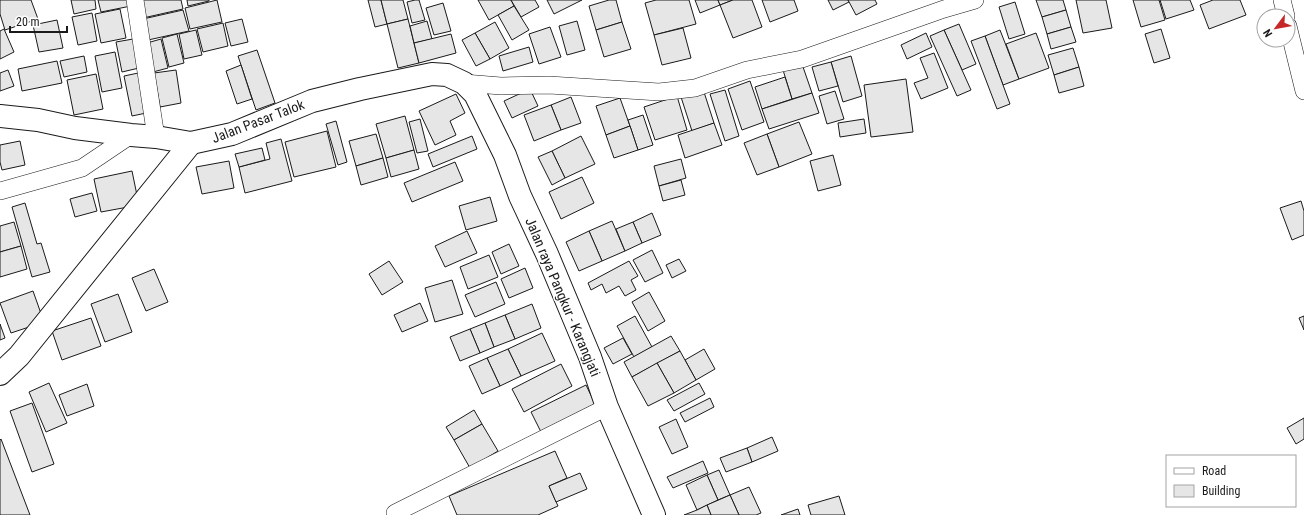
<svg xmlns="http://www.w3.org/2000/svg" width="1304" height="515" font-family="'Roboto Condensed',sans-serif">
<style>
.building{fill:#e6e6e6;stroke:#1a1a1a}
.lines{fill:none;stroke-linecap:round;stroke-linejoin:round}
.street-casing{stroke:#1a1a1a;stroke-width:18}
.secondary-casing{stroke:#1a1a1a;stroke-width:24}
.street{stroke:#fff;stroke-width:17}
.secondary{stroke:#fff;stroke-width:22}
.labels{text-anchor:middle;stroke-width:3;stroke-linejoin:round;paint-order:stroke}
.street-label{font-size:14px;fill:#1a1a1a;stroke:#fff}
</style>
<rect width="100%" height="100%" fill="#fff"/>
<g class="building">
<path d="M0,0H31L38,19L5,30L0,14Z"/>
<path d="M71,0H95L96,9L74,14Z"/>
<path d="M98,0H130L131,6L101,12Z"/>
<path d="M139,0H181L183,9L143,18Z"/>
<path d="M187,0H209V1L188,6Z"/>
<path d="M217,0L222,22L190,29L185,8Z"/>
<path d="M368,0H381L387,24L375,27Z"/>
<path d="M381,0H403L408,19L387,24Z"/>
<path d="M415,0H419L425,20L412,23L407,2Z"/>
<path d="M478,0H511L514,6L489,20Z"/>
<path d="M511,0H535L539,7L521,17Z"/>
<path d="M547,0H582L554,14Z"/>
<path d="M609,0H616L622,22L596,30L589,6Z"/>
<path d="M656,0H689L696,24L654,35L645,3Z"/>
<path d="M695,0H718L720,5L700,13Z"/>
<path d="M718,0H733L720,5Z"/>
<path d="M733,0H752L762,27L733,38L720,5Z"/>
<path d="M762,0H794L798,11L770,22Z"/>
<path d="M828,0H848L849,2L833,10Z"/>
<path d="M848,0H875L877,4L856,15Z"/>
<path d="M1036,0H1063L1066,10L1042,17Z"/>
<path d="M1076,0H1106L1112,28L1083,33Z"/>
<path d="M1133,0H1159L1165,20L1141,27Z"/>
<path d="M1160,0H1190L1194,10L1166,19Z"/>
<path d="M1213,0H1240L1246,15L1209,29L1200,5Z"/>
<path d="M1015,2L1025,34L1009,39L999,7Z"/>
<path d="M443,3L451,31L434,35L426,8Z"/>
<path d="M514,6L529,30L512,40L498,15Z"/>
<path d="M120,9L126,38L101,43L95,14Z"/>
<path d="M183,10L189,31L148,40L143,19Z"/>
<path d="M1066,10L1071,27L1047,34L1042,17Z"/>
<path d="M92,13L97,41L78,45L72,17Z"/>
<path d="M242,19L248,42L231,46L225,23Z"/>
<path d="M408,19L419,63L398,68L387,24Z"/>
<path d="M57,20L63,48L39,52L33,25Z"/>
<path d="M427,21L432,39L414,43L410,26Z"/>
<path d="M577,21L585,50L567,55L559,26Z"/>
<path d="M495,22L509,48L490,59L475,33Z"/>
<path d="M622,22L631,49L604,57L596,30Z"/>
<path d="M223,23L228,46L203,52L197,29Z"/>
<path d="M959,24L976,64L962,70L944,30Z"/>
<path d="M550,27L561,57L539,64L529,34Z"/>
<path d="M1071,27L1076,42L1051,49L1047,34Z"/>
<path d="M683,28L691,58L662,65L654,35Z"/>
<path d="M4,29L14,52L0,59V31Z"/>
<path d="M1161,29L1170,58L1154,63L1145,34Z"/>
<path d="M196,30L202,55L184,59L179,34Z"/>
<path d="M944,30L971,90L957,96L930,36Z"/>
<path d="M1000,30L1019,79L1003,85L985,36Z"/>
<path d="M475,33L490,59L476,66L462,40Z"/>
<path d="M926,33L932,47L907,59L901,45Z"/>
<path d="M1036,33L1049,68L1019,79L1006,44Z"/>
<path d="M177,34L184,63L169,67L162,38Z"/>
<path d="M451,34L456,53L419,63L414,43Z"/>
<path d="M985,36L1010,104L997,109L971,41Z"/>
<path d="M133,39L139,68L122,72L116,42Z"/>
<path d="M161,39L168,68L153,72L147,43Z"/>
<path d="M529,47L533,62L503,71L499,56Z"/>
<path d="M1073,48L1079,67L1054,75L1048,55Z"/>
<path d="M257,50L275,103L256,110L238,56Z"/>
<path d="M115,52L122,88L102,92L95,56Z"/>
<path d="M934,53L948,88L921,99L914,83L928,78L920,58Z"/>
<path d="M84,56L87,72L64,77L60,61Z"/>
<path d="M851,56L862,96L843,102L831,62Z"/>
<path d="M57,61L62,83L22,91L18,69Z"/>
<path d="M831,62L838,86L819,91L812,67Z"/>
<path d="M802,64L812,93L792,99L783,70Z"/>
<path d="M241,65L252,99L237,104L226,71Z"/>
<path d="M1079,67L1084,86L1059,93L1054,75Z"/>
<path d="M8,70L14,86L0,91V73Z"/>
<path d="M176,70L181,103L160,107L154,73Z"/>
<path d="M143,72L151,112L132,116L124,76Z"/>
<path d="M96,74L103,109L74,115L67,80Z"/>
<path d="M785,77L792,99L762,109L755,87Z"/>
<path d="M906,79L913,132L871,137L864,85Z"/>
<path d="M750,81L764,122L742,130L728,89Z"/>
<path d="M530,89L538,106L512,118L504,101Z"/>
<path d="M703,89L714,123L692,131L681,97Z"/>
<path d="M725,90L739,136L725,141L710,94Z"/>
<path d="M835,91L844,119L827,124L819,96Z"/>
<path d="M812,93L819,113L769,129L762,109Z"/>
<path d="M456,94L465,113L450,121L456,135L435,145L419,111Z"/>
<path d="M677,96L687,130L655,140L644,107Z"/>
<path d="M571,97L581,123L561,130L551,105Z"/>
<path d="M620,98L630,126L606,135L596,106Z"/>
<path d="M551,105L561,130L534,141L524,115Z"/>
<path d="M643,115L653,145L638,150L628,120Z"/>
<path d="M405,116L414,150L386,158L376,124Z"/>
<path d="M420,119L428,151L417,153L409,122Z"/>
<path d="M864,119L866,133L840,137L838,123Z"/>
<path d="M336,121L347,162L338,165L326,124Z"/>
<path d="M799,122L812,154L779,167L767,134Z"/>
<path d="M714,123L722,145L685,158L678,135Z"/>
<path d="M630,126L638,150L614,158L606,135Z"/>
<path d="M327,131L336,167L294,177L285,142Z"/>
<path d="M376,134L383,158L356,166L349,141Z"/>
<path d="M767,134L779,167L757,175L744,143Z"/>
<path d="M472,136L477,149L433,167L428,154Z"/>
<path d="M581,136L595,164L565,178L552,151Z"/>
<path d="M281,139L292,181L245,193L239,167L270,159L266,143Z"/>
<path d="M20,141L25,165L2,170L0,162V145Z"/>
<path d="M262,148L265,160L239,167L235,154Z"/>
<path d="M414,150L419,169L391,177L386,158Z"/>
<path d="M552,151L565,178L552,185L538,157Z"/>
<path d="M833,155L841,185L818,191L810,161Z"/>
<path d="M383,158L388,177L361,185L356,166Z"/>
<path d="M681,159L686,178L659,186L654,166Z"/>
<path d="M229,161L234,188L202,194L196,167Z"/>
<path d="M455,162L463,181L412,202L404,183Z"/>
<path d="M132,171L139,205L101,212L94,179Z"/>
<path d="M582,177L594,203L561,219L549,192Z"/>
<path d="M681,180L685,195L663,201L659,186Z"/>
<path d="M92,193L97,211L75,217L70,199Z"/>
<path d="M490,197L497,221L466,230L459,206Z"/>
<path d="M1301,201L1304,211V235L1292,240L1280,208Z"/>
<path d="M25,203L37,244L41,243L50,272L32,277L12,207Z"/>
<path d="M652,213L661,235L642,243L633,222Z"/>
<path d="M612,221L625,251L602,261L589,231Z"/>
<path d="M14,222L21,246L0,252V226Z"/>
<path d="M633,222L642,243L625,251L616,229Z"/>
<path d="M467,231L477,253L445,267L435,246Z"/>
<path d="M589,231L602,261L579,271L566,242Z"/>
<path d="M509,244L519,266L501,274L492,252Z"/>
<path d="M21,246L27,269L0,277V252Z"/>
<path d="M652,250L663,273L645,282L633,260Z"/>
<path d="M489,255L498,277L468,289L460,267Z"/>
<path d="M679,259L686,271L672,278L666,265Z"/>
<path d="M389,261L403,282L382,295L369,274Z"/>
<path d="M629,261L638,276L631,280L636,290L625,296L619,286L606,293L602,284L591,290L588,283Z"/>
<path d="M525,268L533,288L509,298L501,279Z"/>
<path d="M154,269L168,302L146,311L132,278Z"/>
<path d="M452,280L463,314L435,322L425,288Z"/>
<path d="M496,282L505,304L475,317L465,295Z"/>
<path d="M33,291L44,322L11,333L0,303Z"/>
<path d="M649,292L665,321L648,331L632,302Z"/>
<path d="M118,294L132,332L105,342L91,304Z"/>
<path d="M420,303L428,321L402,332L394,315Z"/>
<path d="M532,304L541,328L515,339L505,315Z"/>
<path d="M505,315L515,339L494,347L485,323Z"/>
<path d="M635,316L652,347L634,357L617,326Z"/>
<path d="M1304,316V330L1299,318Z"/>
<path d="M91,318L101,346L62,360L52,331Z"/>
<path d="M485,323L494,347L480,353L470,329Z"/>
<path d="M0,324L5,338L0,340Z"/>
<path d="M470,329L480,353L460,361L450,337Z"/>
<path d="M542,333L555,361L521,376L508,349Z"/>
<path d="M671,336L680,351L632,377L624,362Z"/>
<path d="M623,338L632,354L613,364L604,348Z"/>
<path d="M508,349L521,376L500,386L487,358Z"/>
<path d="M704,349L715,369L696,380L685,360Z"/>
<path d="M680,351L696,380L674,393L657,363Z"/>
<path d="M487,358L500,386L482,394L469,366Z"/>
<path d="M657,363L674,393L648,406L632,377Z"/>
<path d="M561,364L572,386L524,412L512,389Z"/>
<path d="M49,383L67,423L46,432L29,392Z"/>
<path d="M699,383L705,394L674,411L667,400Z"/>
<path d="M87,384L94,406L67,416L59,395Z"/>
<path d="M586,385L596,406L542,434L531,412Z"/>
<path d="M710,398L714,407L685,422L680,413Z"/>
<path d="M32,403L54,464L32,472L10,411Z"/>
<path d="M474,410L482,424L454,440L446,427Z"/>
<path d="M1304,418V439L1296,444L1287,428Z"/>
<path d="M676,419L688,447L672,454L659,427Z"/>
<path d="M482,424L498,451L470,468L454,440Z"/>
<path d="M772,437L778,451L752,462L747,448Z"/>
<path d="M1,439L30,515H0V440Z"/>
<path d="M747,448L752,462L726,472L720,458Z"/>
<path d="M555,451L567,478L549,486L558,506L538,515H457L449,496Z"/>
<path d="M703,461L708,473L673,488L667,477Z"/>
<path d="M719,470L730,495L718,500L707,475Z"/>
<path d="M580,473L587,489L556,502L549,486Z"/>
<path d="M707,475L718,500L697,510L686,485Z"/>
<path d="M749,487L761,513L756,515H739L730,495Z"/>
<path d="M730,495L739,515H711L707,505Z"/>
<path d="M839,496L845,515H811L808,505Z"/>
<path d="M707,505L711,515H684L697,510Z"/>
<path d="M798,509L800,515H781Z"/>
</g>
<g class="lines">
<g class="street-casing">
<g id="street">
<path d="M135,0L156,137"/>
<path d="M1282,0L1286,16"/>
<path d="M1288,26L1304,91"/>
<path d="M464,83L501,86L549,85L659,92L695,88L747,70L802,59L944,9L975,0"/>
<path d="M0,191L82,168L131,135"/>
<path d="M395,513L607,407"/>
</g>
</g>
<g class="secondary-casing">
<g id="secondary">
<path d="M0,116L38,120L75,128L131,135L156,137L191,143L232,134L312,101L360,89L432,74L447,75L464,83L475,94L505,155L520,196L547,254L590,357L607,407L654,515"/>
<path d="M0,374L19,356L191,143"/>
</g>
</g>
<use href="#street" class="street"/>
<use href="#secondary" class="secondary"/>
</g>
<g class="labels">
<g class="street-label">
<text transform="translate(258 121) rotate(-21)" y="5">Jalan Pasar Talok</text>
<text transform="translate(563 297) rotate(67)" y="5">Jalan raya Pangkur - Karangjati</text>
</g>
</g>
<rect x="1166" y="455" width="130" height="52" fill="#ffffff" stroke="#a3a3a3"/>
<rect x="1174" y="468" width="20" height="6" fill="#ffffff" stroke="#a3a3a3"/>
<text x="1202" y="475" font-size="12" fill="#1a1a1a">Road</text>
<rect x="1174" y="485" width="20" height="12" fill="#e6e6e6" stroke="#a3a3a3"/>
<text x="1202" y="495" font-size="12" fill="#1a1a1a">Building</text>
<g transform="translate(1276 28) rotate(238)"><circle r="19" fill="#ffffff" stroke="#a3a3a3"/>
<path d="M0-3L7 15L0 10L-7 15Z" fill="#c62828"/>
<text y="-6" font-size="11" font-weight="bold" text-anchor="middle" fill="#1a1a1a">N</text>
</g>
<path d="M10 26v6h57v-6" fill="none" stroke="#1a1a1a" stroke-width="2"/>
<text x="16" y="26" font-size="12" fill="#1a1a1a" stroke="#ffffff" stroke-width="3" paint-order="stroke">20 m</text>
</svg>
